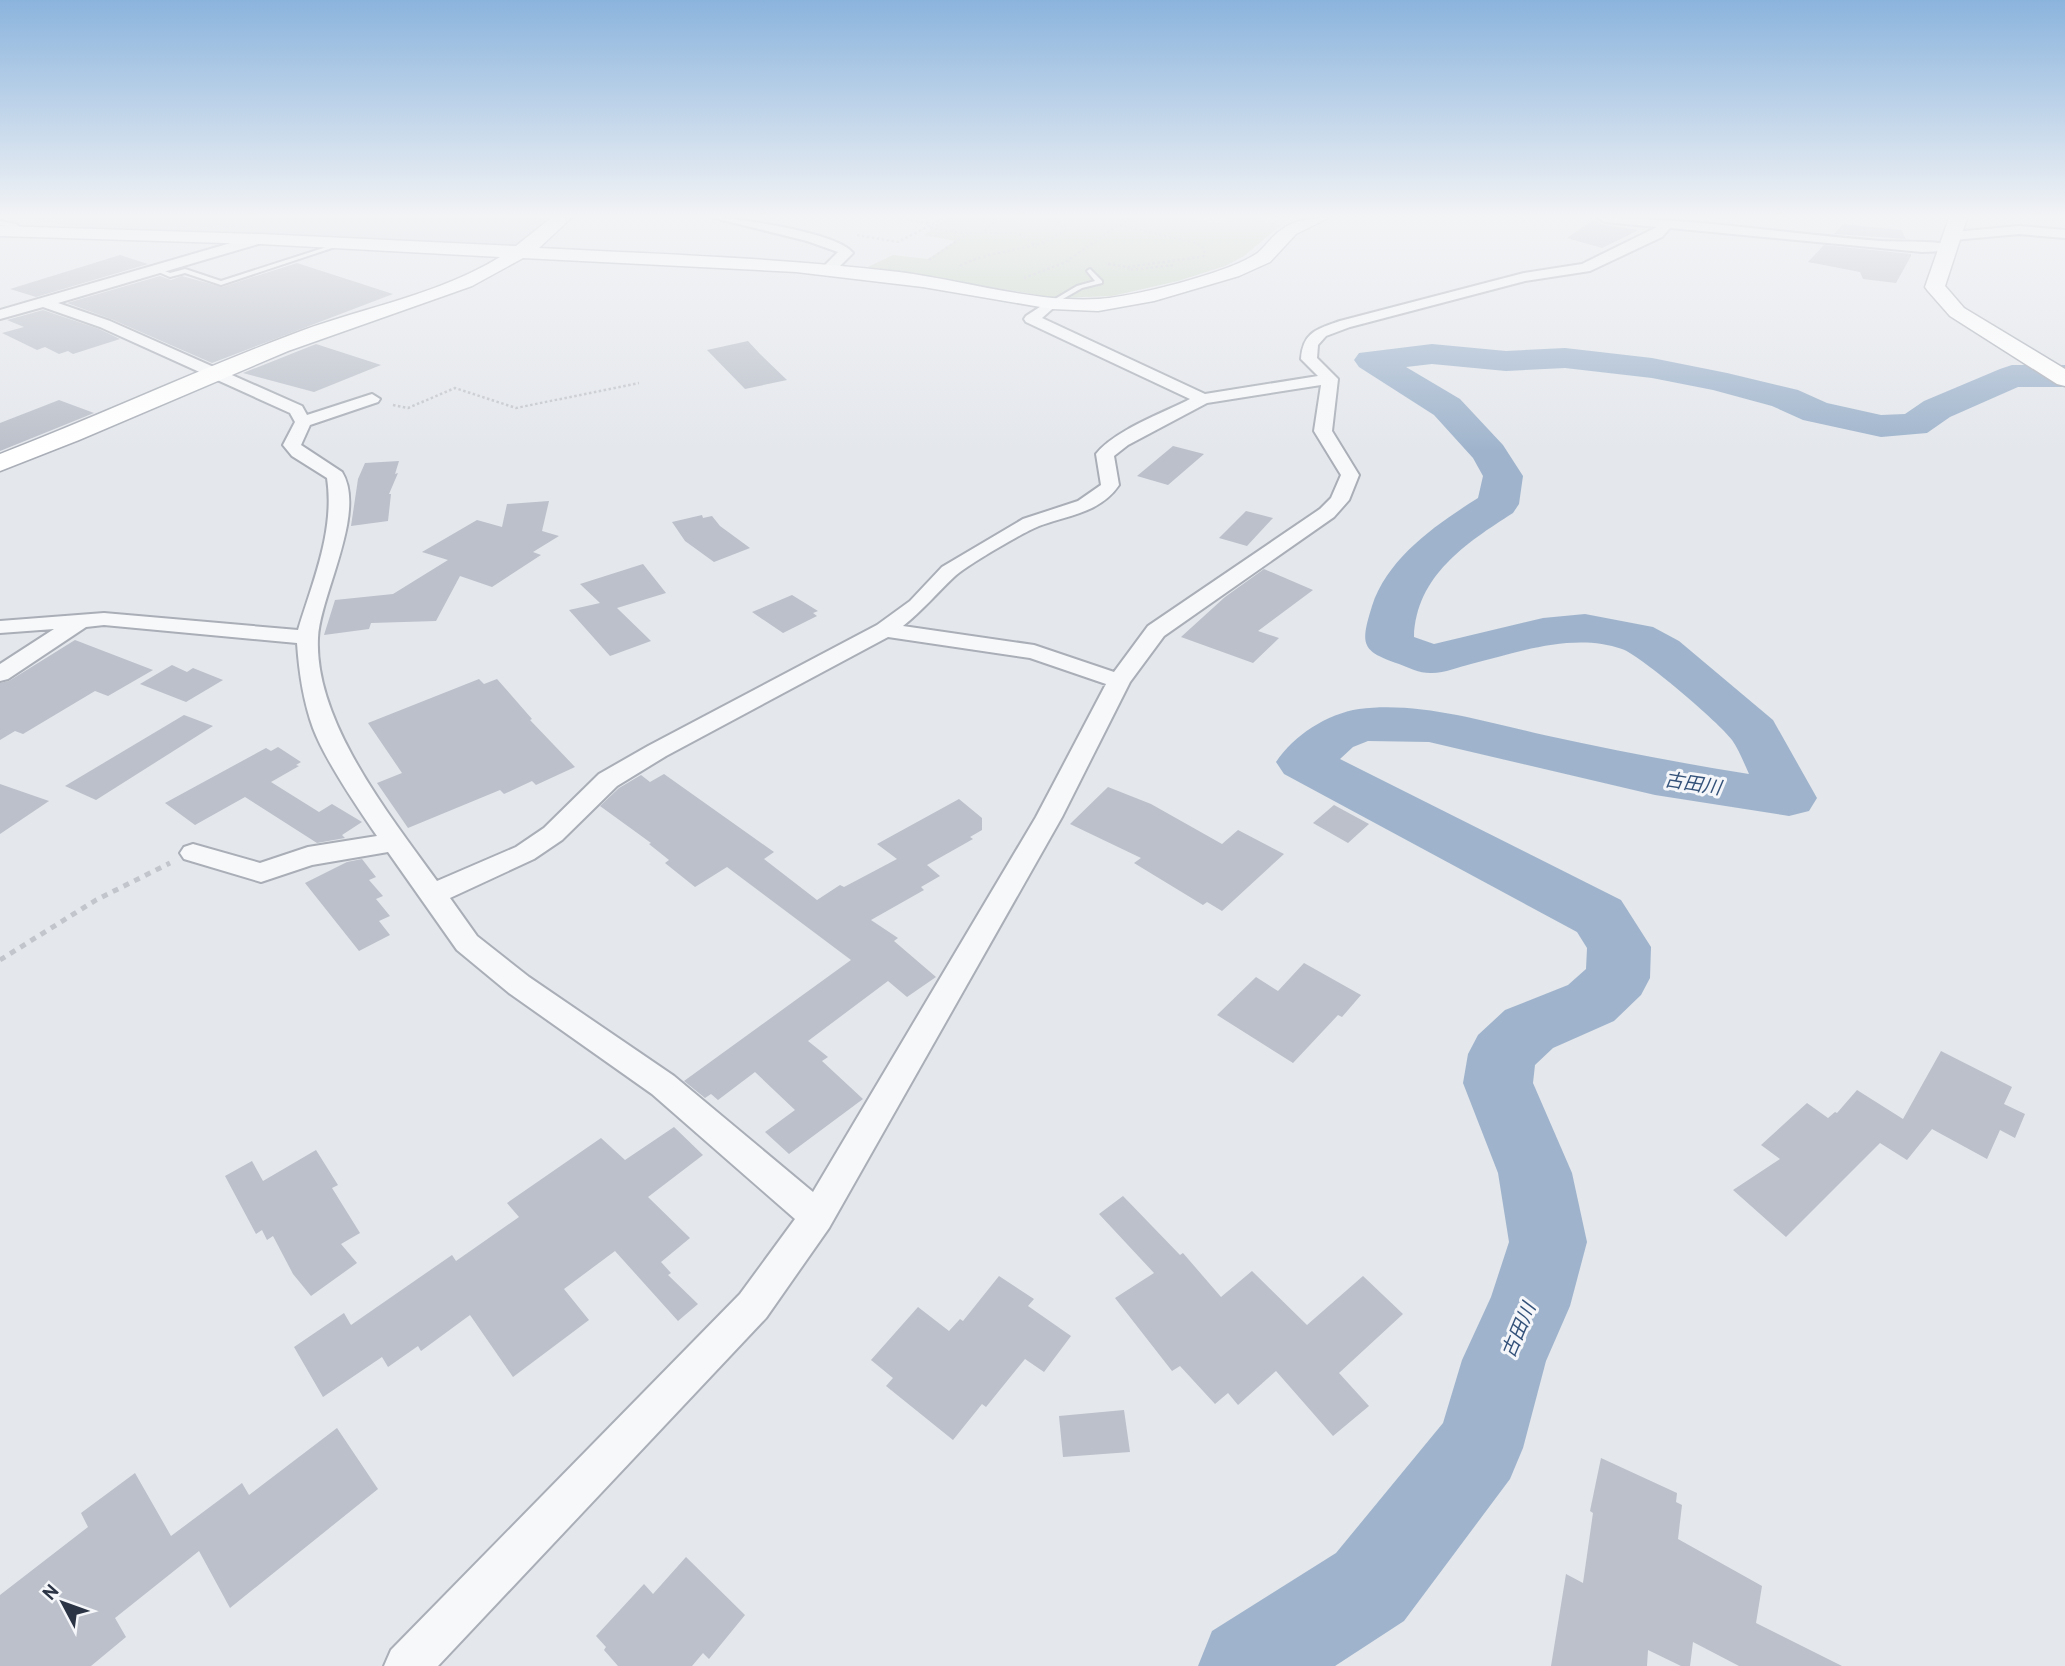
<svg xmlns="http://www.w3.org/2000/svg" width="2065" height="1666" font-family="Overpass,'Noto Sans JP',sans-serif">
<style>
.built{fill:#d2d6de}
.green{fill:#c9d6c5}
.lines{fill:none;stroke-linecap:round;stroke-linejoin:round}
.river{fill:#9fb4cc;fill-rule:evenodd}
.building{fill:#bbc0ca}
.lane-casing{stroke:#a9aeb7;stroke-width:4}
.street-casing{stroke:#a9aeb7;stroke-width:4}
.secondary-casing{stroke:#a9aeb7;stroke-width:3}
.path-far1{stroke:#c2c5cb;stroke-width:2.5;stroke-dasharray:2.5 2.5;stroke-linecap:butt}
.path{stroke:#c2c5cb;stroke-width:5;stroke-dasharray:6 6;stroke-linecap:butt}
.lane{fill:#f7f8fa;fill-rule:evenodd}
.street{fill:#f7f8fa;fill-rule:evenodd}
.secondary{fill:#fff;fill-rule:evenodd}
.labels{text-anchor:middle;stroke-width:6;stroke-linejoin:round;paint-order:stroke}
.water-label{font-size:19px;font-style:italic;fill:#34527a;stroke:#f4f6f9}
</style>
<rect width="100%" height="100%" fill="#e4e7ec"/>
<path class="built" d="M16,218H553L520,248L90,228Z"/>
<g class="green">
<path d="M56,218H164L132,227L78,223Z"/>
<path d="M948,218H1192L1215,224L1228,218H1253L1281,225L1244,256L1225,266L1178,281L1112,296L1057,298L868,267L893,255L928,259L955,241L924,235Z"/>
</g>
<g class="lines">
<path class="river" d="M1432,344L1506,351L1565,348L1652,358L1727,373L1798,390L1827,403L1881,415L1905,414L1924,401L2000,369L2012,365H2065V387H2018L1950,417L1927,433L1881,437L1803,420L1772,406L1713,390L1652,378L1565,368L1506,371L1432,364L1406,367L1460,399L1503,445L1523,476L1519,504L1513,513C1466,543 1416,576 1414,637L1434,644L1543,618L1585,614L1653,627L1679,641L1773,720L1817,798L1809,811L1789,816L1655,795L1429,742L1368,741L1353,747L1340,759L1621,900L1651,947L1650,978L1641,995L1614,1021L1553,1048L1535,1065L1533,1083L1572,1173L1587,1242L1570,1306L1546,1361L1523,1448L1510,1479L1404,1621L1335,1666H1198L1212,1631L1336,1553L1443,1423L1462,1360L1491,1297L1509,1242L1498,1173L1463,1083L1468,1054L1478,1035L1505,1010L1568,985L1586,969L1587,948L1577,932L1284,774L1276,762C1294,735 1327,714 1359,709C1419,701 1486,722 1544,735C1612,750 1680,763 1749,774C1744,763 1739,750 1732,740C1721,724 1640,655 1622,649C1574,632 1518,652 1471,664C1459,667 1442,674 1430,673C1419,673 1409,668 1399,664C1361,651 1360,645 1372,606C1388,557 1437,524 1478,498L1483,476L1473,458L1434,415L1359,367L1354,360L1359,353Z"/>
</g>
<g class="building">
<path d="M1593,220L1605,225L1639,230L1602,248L1567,238Z"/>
<path d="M1843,224L1901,230L1906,239L1834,234Z"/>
<path d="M1824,245L1911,254V256L1896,283L1863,279L1860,272L1808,262Z"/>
<path d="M120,255L148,264L36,297L10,289Z"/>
<path d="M297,263L393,294L212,363L111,319L67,303L160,276L171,280L182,276L222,287Z"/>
<path d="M43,310L99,329L120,339L73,354L68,351L59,354L45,347L37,350L2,333L24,327L7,320Z"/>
<path d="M748,341L760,354L787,380L745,389L707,350Z"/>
<path d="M316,344L381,365L314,392L243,373Z"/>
<path d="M59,400L94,413L0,451V423Z"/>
<path d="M1173,446L1204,454L1168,485L1137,476Z"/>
<path d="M399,461L395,474L398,473L389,494H391L388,521L351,526L358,479L365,463Z"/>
<path d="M549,501L542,531L559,536L533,552L541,555L492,587L460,576L436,621L371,623L369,629L324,635L335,600L393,594L448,560L422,552L477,520L502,527L507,504Z"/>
<path d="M1246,511L1273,518L1247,546L1219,538Z"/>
<path d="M702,515L703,518L712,516L720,526L750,548L714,562L685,541L672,522Z"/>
<path d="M643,564L666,593L617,608L651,641L610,656L569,610L600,603L580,584Z"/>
<path d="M1264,569L1313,590L1258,631L1279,638L1253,663L1181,637L1225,597Z"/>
<path d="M792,595L818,611L813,613L817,616L783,633L752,612Z"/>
<path d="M75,640L153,670L108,696L95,691L23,734L15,731L0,740V683L9,681Z"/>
<path d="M172,665L187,672L193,668L223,680L186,702L140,684Z"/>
<path d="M479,679L484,684L497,679L532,719L530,720L575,767L536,785L532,781L504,794L500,790L408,828L377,783L402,773L368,723Z"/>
<path d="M184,715L213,726L96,800L65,786Z"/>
<path d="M278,747L301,762L296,765L299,766L271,782L319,812L332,804L362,822L342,835L345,838L317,843L245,797L195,825L165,803L266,748L271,751Z"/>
<path d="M664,774L774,852L764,859L817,900L840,885L844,887L897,859L877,844L959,799L982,818V830L970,837L973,839L927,865L940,876L921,887L924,890L871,920L898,938L894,941L936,977L907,997L888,981L808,1041L828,1057L822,1061L863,1099L789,1154L765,1132L795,1110L755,1072L718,1100L711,1094L705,1098L684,1081L851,960L727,867L695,887L665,863L669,860L649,844L651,843L600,806L619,788L641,775L650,782Z"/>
<path d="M0,784L49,801L0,834Z"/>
<path d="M1108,787L1151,804L1222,844L1238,830L1284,854L1222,911L1207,902L1203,905L1134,863L1141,858L1070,824Z"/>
<path d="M1334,805L1369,824L1348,843L1313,823Z"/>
<path d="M362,859L376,877L369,880L383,896L376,899L390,916L379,921L390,935L359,951L305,883L347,862Z"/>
<path d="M1304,963L1361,995L1342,1017L1338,1015L1293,1063L1217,1015L1256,977L1278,991Z"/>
<path d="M1941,1051L2012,1087L2004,1104L2025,1114L2015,1138L2000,1130L1987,1159L1932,1129L1907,1160L1880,1143L1786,1237L1733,1190L1780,1159L1761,1145L1807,1103L1828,1118L1835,1112L1837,1113L1857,1090L1903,1119Z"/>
<path d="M674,1127L703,1155L648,1197L690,1238L661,1262L671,1273L668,1275L698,1304L678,1321L615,1251L564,1289L589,1320L513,1377L470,1315L421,1351L418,1346L388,1367L382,1357L323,1397L294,1347L344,1313L351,1325L452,1255L456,1261L519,1217L507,1203L601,1138L625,1160Z"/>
<path d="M316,1150L338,1185L332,1188L360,1233L341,1244L357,1263L311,1296L293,1274L273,1236L267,1240L262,1230L256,1234L225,1176L252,1161L263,1181Z"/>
<path d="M1123,1196L1180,1255L1183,1253L1221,1297L1252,1271L1307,1325L1363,1276L1403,1314L1339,1373L1369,1406L1333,1436L1276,1371L1238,1405L1228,1393L1215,1404L1180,1366L1172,1371L1115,1298L1154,1273L1099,1214Z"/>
<path d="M999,1276L1034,1299L1028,1306L1071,1336L1044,1372L1025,1359L986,1407L982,1404L953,1440L886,1386L893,1378L871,1360L918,1307L949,1331L960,1319L963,1321Z"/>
<path d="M1124,1410L1130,1452L1063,1457L1059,1416Z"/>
<path d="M337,1428L378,1489L230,1608L199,1551L115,1618L126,1637L91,1666H0V1595L88,1527L81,1513L135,1473L171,1536L242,1483L249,1495Z"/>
<path d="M1601,1458L1677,1493L1676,1502L1682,1505L1678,1539L1762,1586L1756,1623L1842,1666H1739L1693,1642L1690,1666H1681L1648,1650L1647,1666H1551L1566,1574L1583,1583L1593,1513L1590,1511Z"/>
<path d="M686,1557L745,1615L709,1659L703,1653L692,1666H618L604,1650L606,1647L596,1636L644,1584L653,1594Z"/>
</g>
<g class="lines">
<g class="lane-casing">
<g id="lane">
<path d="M0,221L16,224L26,232L21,233L12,227L0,225Z"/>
<path d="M342,242L347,243L221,285L185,273L170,277L154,270L157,268L170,273L185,269L221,281Z"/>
<path d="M1090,269L1102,281V283L1082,288L1054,304H1050V302L1077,286L1095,281L1087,271Z"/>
</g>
</g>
<g class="street-casing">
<g id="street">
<path d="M714,218C740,218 838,233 853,253L834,272H824V266L838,252L807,241Z"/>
<path d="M1599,218C1693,218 1787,234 1881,241C1895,242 1946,240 1954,247L1947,251L1922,252L1670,228L1662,237L1590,271L1525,281L1350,327L1326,336L1318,345L1317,358L1338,379L1332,431L1359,475L1349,500L1334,517L1164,636L1130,682L1062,817L829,1228L766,1318L438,1666H384L391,1650L740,1294L795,1219L652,1094L509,993L457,950L388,852L312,865L261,882L184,859L180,853L184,847L193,844L260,863L308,847L377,836C357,807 325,760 313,728C303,700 299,672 297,643L104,625L86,627L8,679L0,681V664L54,629L0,633V621L104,613L298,630C313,581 335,530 327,478L292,456L283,445L295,422L290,413L100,327L43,307L0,319V310L255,236H265V242L58,303L110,321L302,406L307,415L372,394L380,399L378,402L310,425L301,445L342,472C367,512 320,595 318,638C314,722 391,817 437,881L516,847L544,828L599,774L648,746L877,625L910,601L942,567L1023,519L1078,501L1101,485L1096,454C1115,430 1163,413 1190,399L1026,322L1024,319L1026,316L1052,299L1059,303L1042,318L1205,394L1318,376L1301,359C1303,332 1317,329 1340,321L1524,273L1582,264L1657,227L1605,222ZM1321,385L1314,431L1341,475L1331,498L1320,509L1148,626L1114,672L1034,645L903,626C922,611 937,593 954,577C967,565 1022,533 1039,526C1068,515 1100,513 1119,485L1114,456L1128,445L1207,403ZM888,637L1030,658L1106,684L1036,817L813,1192L674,1076L529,977L477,936L450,898L534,859L562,840L617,786L666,756Z"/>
<path d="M2019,226L2065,230V238L2019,234L1954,240L1948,236L1954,232Z"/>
</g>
</g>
<g class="secondary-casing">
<g id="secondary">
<path d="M551,218H571L539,248C659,254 779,258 899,272C962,280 1036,303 1098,299C1133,297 1228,273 1256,254C1261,251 1266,244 1271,239C1288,221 1303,218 1328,218L1296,234L1270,262L1239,276L1154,301L1098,311L1052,309L923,287L796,272L523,258L472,286L288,351L79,440L0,471V454C101,415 199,369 301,331C366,307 440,294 500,257L260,244L0,236V226L260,234L516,246Z"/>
<path d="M1949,218H1967L1945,286L1964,308L2065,369V386L2057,384L1950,316L1928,291L1925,287Z"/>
</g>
</g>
<g class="path-far1">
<path d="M901,218L930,224"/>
<path d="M982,218H995"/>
<path d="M1120,225L1196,243L1204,248L1205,256"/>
<path d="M930,228L963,233H1018L1036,246"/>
<path d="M931,228L953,218"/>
<path d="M985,231L999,218"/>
<path d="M857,235L898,242L944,218"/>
<path d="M929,260L968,233"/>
<path d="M1108,264L1128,267L1206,256"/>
<path d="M960,266C994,247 1033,254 1065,230L1053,218"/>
<path d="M1128,267L1129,270L1175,265"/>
<path d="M1024,278L1066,262L1117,226L1135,218"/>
<path d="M393,405L408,408L455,388L516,408L639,383"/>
</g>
<path class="path" d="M0,960L96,900L170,863"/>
<use href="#lane" class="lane"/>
<use href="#street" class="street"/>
<use href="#secondary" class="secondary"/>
</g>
<linearGradient id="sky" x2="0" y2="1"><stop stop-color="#8bb4dd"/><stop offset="0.48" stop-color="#f3f4f6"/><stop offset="1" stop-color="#f3f4f6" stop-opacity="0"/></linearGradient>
<rect width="2065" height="451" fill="url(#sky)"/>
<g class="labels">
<g class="water-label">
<text transform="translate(1693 783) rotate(9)" y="7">古田川</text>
<text transform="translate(1518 1330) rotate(-67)" y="7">古田川</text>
</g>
</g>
<g transform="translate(63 1603) rotate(311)" stroke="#f4f6f9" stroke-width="5" paint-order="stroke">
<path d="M0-5L12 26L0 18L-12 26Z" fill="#2b3445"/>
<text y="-10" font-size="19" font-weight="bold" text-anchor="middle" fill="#2b3445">N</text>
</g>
</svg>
